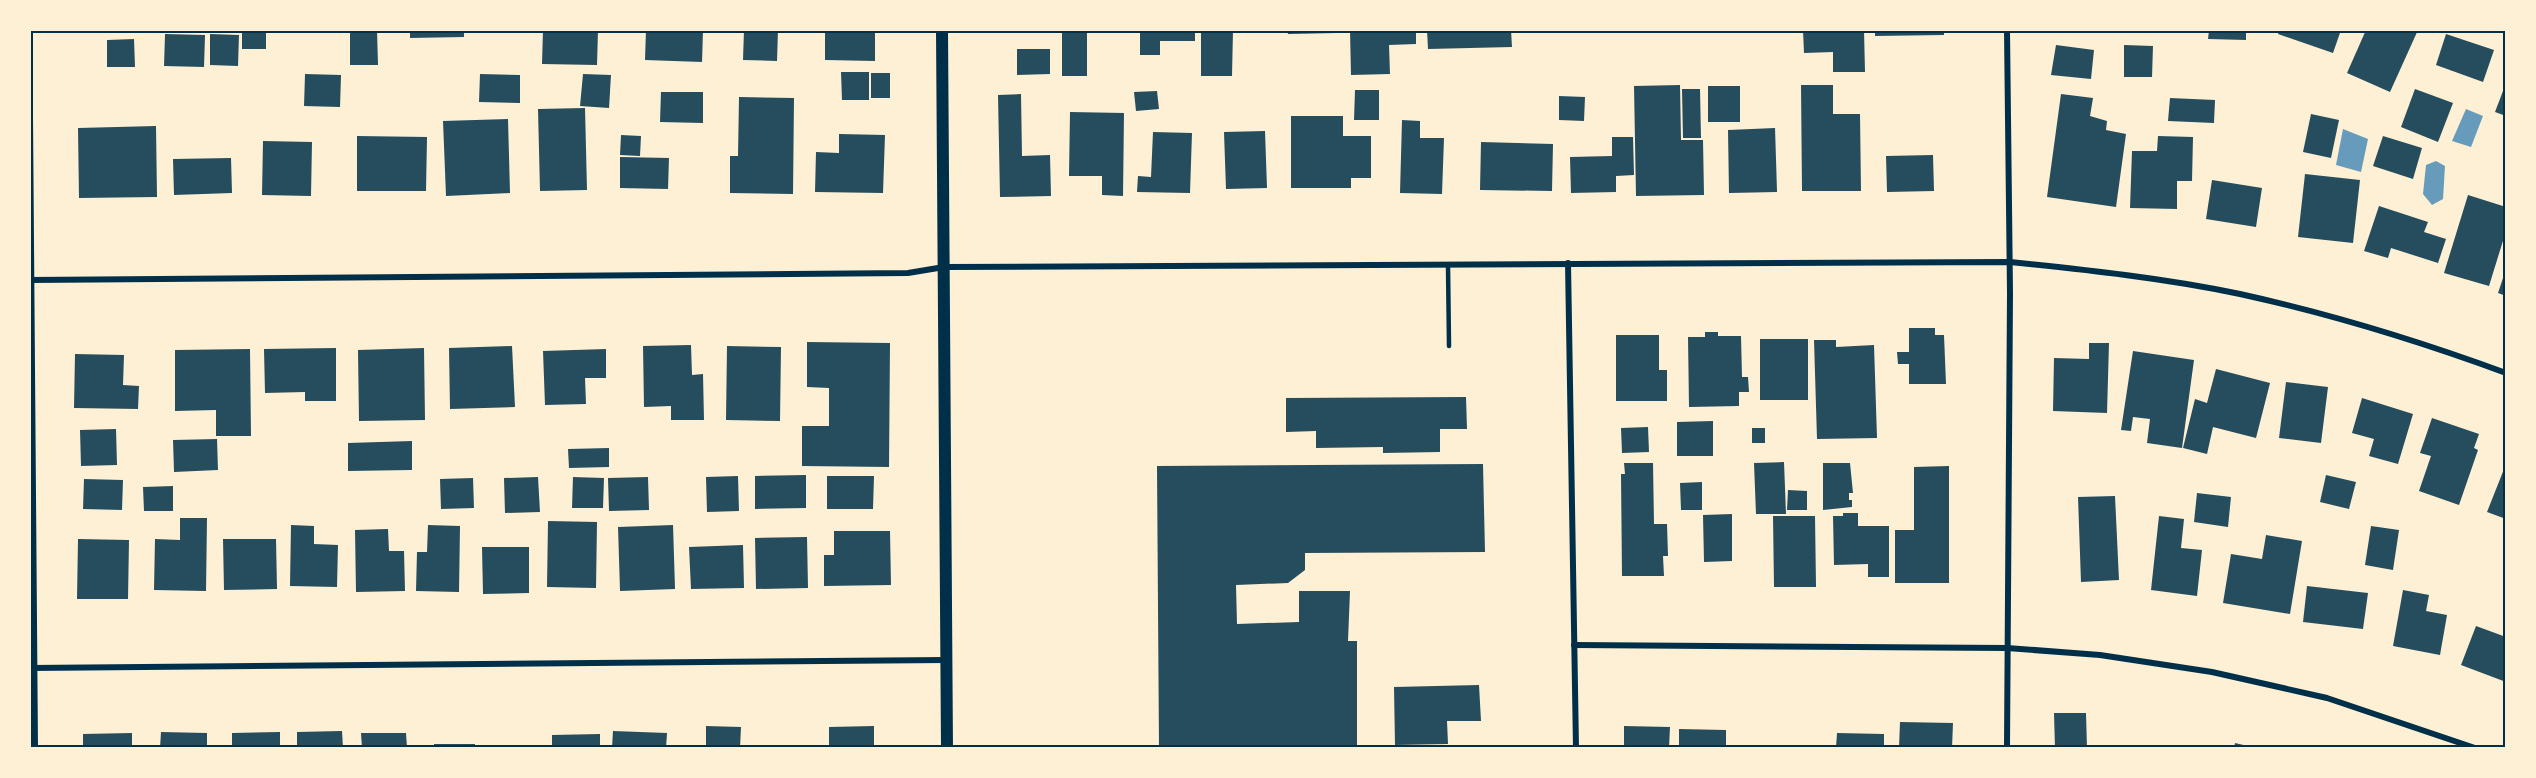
<svg xmlns="http://www.w3.org/2000/svg" width="2536" height="778" font-family="'Fira Sans',sans-serif">
<style>
.water{fill:#669bbc}
.building{fill:#264d5e}
.lines{fill:none;stroke-linecap:round;stroke-linejoin:round}
.service{stroke:#003049;stroke-width:4.5}
.minor{stroke:#003049;stroke-width:6}
.secondary{stroke:#003049;stroke-width:12}
.neatline{fill:none;stroke:#003049;stroke-width:2}
</style>
<rect width="100%" height="100%" fill="#fdf0d5"/>
<g class="water">
<path d="M2466,109L2483,116L2471,147L2452,141Z"/>
<path d="M2343,129L2368,139L2361,172L2336,165Z"/>
<path d="M2436,161L2445,166L2443,199L2432,205L2423,194L2426,165Z"/>
</g>
<g class="building">
<rect x="242" y="30" width="24" height="19"/>
<path d="M350,30H377L378,65H350Z"/>
<path d="M410,30H464V37L410,38Z"/>
<path d="M543,30H598L597,65L542,64Z"/>
<path d="M646,30H703L702,62L645,60Z"/>
<path d="M744,30H778L777,61L743,60Z"/>
<path d="M825,30H875V61L825,60Z"/>
<rect x="1062" y="30" width="25" height="46"/>
<path d="M1140,30H1195V41H1160V55H1140Z"/>
<path d="M1201,30H1233L1232,76H1201Z"/>
<path d="M1287,30H1337V33L1288,34Z"/>
<path d="M1350,30H1416V44L1389,45L1390,74L1351,75Z"/>
<path d="M1427,30H1511L1512,47L1428,49Z"/>
<path d="M1803,30H1864L1865,72H1833V52L1804,53Z"/>
<path d="M1875,30H1944V35L1875,36Z"/>
<path d="M2209,30H2246V40L2208,39Z"/>
<path d="M2279,30H2341L2333,53L2278,34Z"/>
<path d="M2366,30H2418L2390,92L2347,73Z"/>
<path d="M165,34L205,35L204,67L164,66Z"/>
<path d="M210,34L239,35L238,66L210,65Z"/>
<path d="M2446,34L2494,50L2483,82L2436,65Z"/>
<path d="M134,39L135,67H107V40Z"/>
<path d="M2056,45L2094,50L2091,79L2051,75Z"/>
<path d="M2124,45L2153,46L2152,77H2124Z"/>
<path d="M1017,49H1050V74L1017,75Z"/>
<path d="M841,72H869V100H842Z"/>
<rect x="871" y="73" width="19" height="25"/>
<path d="M305,74L341,75L340,107L304,106Z"/>
<path d="M480,74L520,75V103L479,102Z"/>
<path d="M583,74L611,75L609,108L580,106Z"/>
<path d="M2506,83V116L2495,112Z"/>
<path d="M1680,85L1681,140H1703L1704,195L1636,196L1634,86Z"/>
<path d="M1801,85H1833V114H1860L1861,191H1802Z"/>
<rect x="1708" y="86" width="32" height="36"/>
<path d="M1682,89H1700L1701,138H1683Z"/>
<path d="M2415,89L2453,103L2438,142L2401,127Z"/>
<path d="M1355,90H1379V120H1354Z"/>
<path d="M1157,91L1159,109L1136,111L1134,92Z"/>
<path d="M661,92H703V123L660,122Z"/>
<path d="M1021,94L1022,156L1050,155L1051,196L1000,197L998,95Z"/>
<path d="M2061,94L2093,98L2090,116L2107,121L2106,130L2126,134L2116,207L2047,197Z"/>
<path d="M1559,96L1585,97L1584,121L1559,120Z"/>
<path d="M739,97L794,98L793,194L730,193V156H738Z"/>
<path d="M2170,98L2215,100L2214,123L2168,121Z"/>
<path d="M585,108L587,190L540,191L538,109Z"/>
<path d="M1070,112L1124,113L1123,196L1102,195V176H1069Z"/>
<path d="M2311,114L2339,120L2331,158L2303,152Z"/>
<path d="M1291,116H1343V136H1371V178H1351V188H1291Z"/>
<path d="M508,119L510,193L446,196L443,121Z"/>
<path d="M1402,120L1420,121V138H1444L1442,194L1400,193Z"/>
<path d="M156,126L157,197L79,198L78,128Z"/>
<path d="M1775,128L1777,192L1729,193L1728,130Z"/>
<path d="M1265,131L1267,188L1226,189L1224,132Z"/>
<path d="M1153,132L1192,133L1190,193L1137,192L1138,176L1151,177Z"/>
<path d="M839,134L885,135L883,193L815,192L816,152L839,153Z"/>
<path d="M621,135L641,136L640,156L620,155Z"/>
<path d="M357,136L427,137L426,191H357Z"/>
<path d="M2158,136L2193,137L2192,181H2177V209L2130,208L2132,151H2157Z"/>
<path d="M2383,136L2422,148L2413,179L2373,166Z"/>
<path d="M1612,137H1633L1634,175L1616,176V192L1571,193L1570,157L1612,156Z"/>
<path d="M263,141L312,142L311,196L262,195Z"/>
<path d="M1481,142L1553,144L1552,191L1480,190Z"/>
<path d="M1933,155L1934,191L1887,192L1886,156Z"/>
<path d="M620,157L669,158L668,189L620,188Z"/>
<path d="M231,158L232,193L174,195L173,159Z"/>
<path d="M2305,174L2360,180L2353,243L2298,237Z"/>
<path d="M2212,180L2262,188L2256,227L2206,219Z"/>
<path d="M2468,195L2506,207V231L2489,286L2444,273Z"/>
<path d="M2379,206L2428,222L2424,232L2446,239L2438,263L2391,248L2388,258L2364,251Z"/>
<path d="M2506,269V296L2498,293Z"/>
<path d="M1909,328H1935V335H1944L1946,384H1909V364H1898L1897,352H1909Z"/>
<path d="M1705,332H1718V336H1741L1742,377H1748L1749,392H1739V406L1689,407L1688,337H1705Z"/>
<path d="M1616,335H1659V370H1667V401H1616Z"/>
<rect x="1760" y="339" width="48" height="61"/>
<path d="M1814,340H1836V347L1874,345L1877,438L1817,439Z"/>
<path d="M807,342L890,343L889,467L802,466V426H829V388L807,387Z"/>
<path d="M2089,343H2109L2107,413L2053,411L2054,358L2089,359Z"/>
<path d="M691,345L692,375L703,374L704,420H671V406L644,407L643,346Z"/>
<path d="M512,346L515,407L450,409L449,348Z"/>
<path d="M727,346L781,347L780,421L726,420Z"/>
<path d="M336,348V401H305V392L265,393L264,349Z"/>
<path d="M424,348L425,420L359,421L358,350Z"/>
<path d="M250,349L251,436H216V410L175,411V350Z"/>
<path d="M606,349V378H585L586,404L545,405L543,351Z"/>
<path d="M2133,351L2194,360L2182,448L2147,443L2150,419L2133,417L2131,431L2121,430Z"/>
<path d="M75,354L124,355L123,385L139,386L138,409L74,408Z"/>
<path d="M2216,369L2270,383L2256,438L2213,427L2207,454L2183,448L2195,399L2207,403Z"/>
<path d="M2286,382L2328,387L2321,443L2279,438Z"/>
<path d="M1466,397L1467,429H1440V452L1383,453V447L1316,448V431L1286,432V398Z"/>
<path d="M2362,398L2413,414L2398,464L2369,456L2374,439L2352,433Z"/>
<path d="M2432,418L2479,434L2474,448L2478,450L2459,505L2419,491L2431,456L2420,453Z"/>
<path d="M1713,421V456H1677V422Z"/>
<path d="M1648,427L1649,452L1622,453L1621,428Z"/>
<rect x="1752" y="428" width="13" height="15"/>
<path d="M116,429L117,465L81,466L80,430Z"/>
<path d="M217,439L218,470L174,472L173,440Z"/>
<path d="M412,441V470L348,471V443Z"/>
<path d="M609,448V467L569,468L568,449Z"/>
<path d="M1784,462L1786,514H1756L1754,463Z"/>
<path d="M1624,463H1653L1654,524H1667L1668,556H1663L1664,576H1622L1621,474H1625Z"/>
<path d="M1823,463H1850L1853,493H1849V500H1852V507L1823,510Z"/>
<path d="M1483,464L1485,552L1305,553V570L1288,583L1236,585L1237,624L1299,622V591H1350L1348,641H1357V748H1159L1157,466Z"/>
<path d="M2506,464V519L2487,512Z"/>
<path d="M1949,466V583H1895V530H1914V467Z"/>
<path d="M806,475V508L755,509V476Z"/>
<path d="M2326,475L2356,482L2349,509L2320,502Z"/>
<path d="M738,476L739,511L707,512L706,477Z"/>
<path d="M827,476H874L873,509H827Z"/>
<path d="M538,477L540,512L505,513L504,478Z"/>
<path d="M573,477L604,478L603,508H572Z"/>
<path d="M648,477L649,510L609,511L608,478Z"/>
<path d="M473,478L474,508L441,509L440,479Z"/>
<path d="M84,479L123,480L122,510L83,509Z"/>
<path d="M1702,482V510H1681L1680,483Z"/>
<path d="M173,486V511H144L143,487Z"/>
<path d="M1788,490L1807,491V510H1787Z"/>
<path d="M2197,493L2231,497L2228,527L2194,522Z"/>
<path d="M2115,496L2119,580L2081,582L2078,497Z"/>
<path d="M1843,513H1858V526H1889V577H1868V564L1834,565L1833,516H1843Z"/>
<path d="M1732,514V561L1704,562L1703,515Z"/>
<path d="M1773,516H1815L1816,587H1774Z"/>
<path d="M2159,516L2184,519L2181,548L2202,550L2197,596L2151,590Z"/>
<path d="M180,518H207L206,591L154,590L155,539L180,540Z"/>
<path d="M548,521L597,522L596,588L547,587Z"/>
<path d="M291,525L314,526V544L338,545L337,587L290,586Z"/>
<path d="M428,525L460,526L459,592L416,591L417,552H427Z"/>
<path d="M673,525L675,589L620,591L618,527Z"/>
<path d="M2371,526L2399,530L2393,570L2365,565Z"/>
<path d="M388,529L389,551H404L405,591L356,592L355,530Z"/>
<path d="M834,531H890L891,585L824,586V555H834Z"/>
<path d="M2266,535L2302,541L2290,614L2223,603L2231,554L2262,559Z"/>
<path d="M807,537L808,588L756,589L755,538Z"/>
<path d="M78,539L129,540L128,599H77Z"/>
<path d="M223,539H276L277,589L224,590Z"/>
<path d="M743,545L744,588L691,589L689,547Z"/>
<path d="M482,547H529V593L483,594Z"/>
<path d="M2307,586L2368,593L2363,629L2303,622Z"/>
<path d="M2403,590L2429,595L2426,611L2447,615L2440,655L2393,646Z"/>
<path d="M2476,626L2506,637V682L2461,665Z"/>
<path d="M1479,685L1481,721H1447L1448,744L1395,745L1394,687Z"/>
<path d="M2054,713H2086L2087,748H2055Z"/>
<path d="M1900,722L1953,723L1952,748H1899Z"/>
<path d="M706,726L741,727L740,748H706Z"/>
<path d="M874,726V748H829V727Z"/>
<path d="M1624,726L1670,727L1669,748H1624Z"/>
<path d="M1679,729L1726,730V748H1679Z"/>
<path d="M342,731L343,748H297V732Z"/>
<path d="M613,731L667,733L666,748H612Z"/>
<path d="M161,732L207,733V748H160Z"/>
<path d="M280,732V748H232V733Z"/>
<path d="M132,733V748H83V734Z"/>
<path d="M361,733H406L407,748H362Z"/>
<path d="M1837,733L1884,734V748H1836Z"/>
<path d="M600,734V748H552V735Z"/>
<path d="M2235,743L2252,747V748H2234Z"/>
<rect x="434" y="744" width="41" height="4"/>
</g>
<g class="lines">
<path class="service" d="M1448,265L1449,346"/>
<g class="minor">
<path d="M2007,30L2010,293L2007,748"/>
<path d="M30,115L35,748"/>
<path d="M1568,263L1576,748"/>
<path d="M30,280L908,273L944,267L2010,262C2087,270 2164,278 2240,294C2331,314 2419,341 2506,373"/>
<path d="M1574,645L2007,648L2100,655L2212,672L2327,698L2475,748"/>
<path d="M30,668L946,660"/>
</g>
<path class="secondary" d="M942,30L947,748"/>
</g>
<rect width="2536" height="778" fill="none" stroke="#fdf0d5" stroke-width="63"/>
<rect x="32" y="32" width="2472" height="714" class="neatline"/>
</svg>
